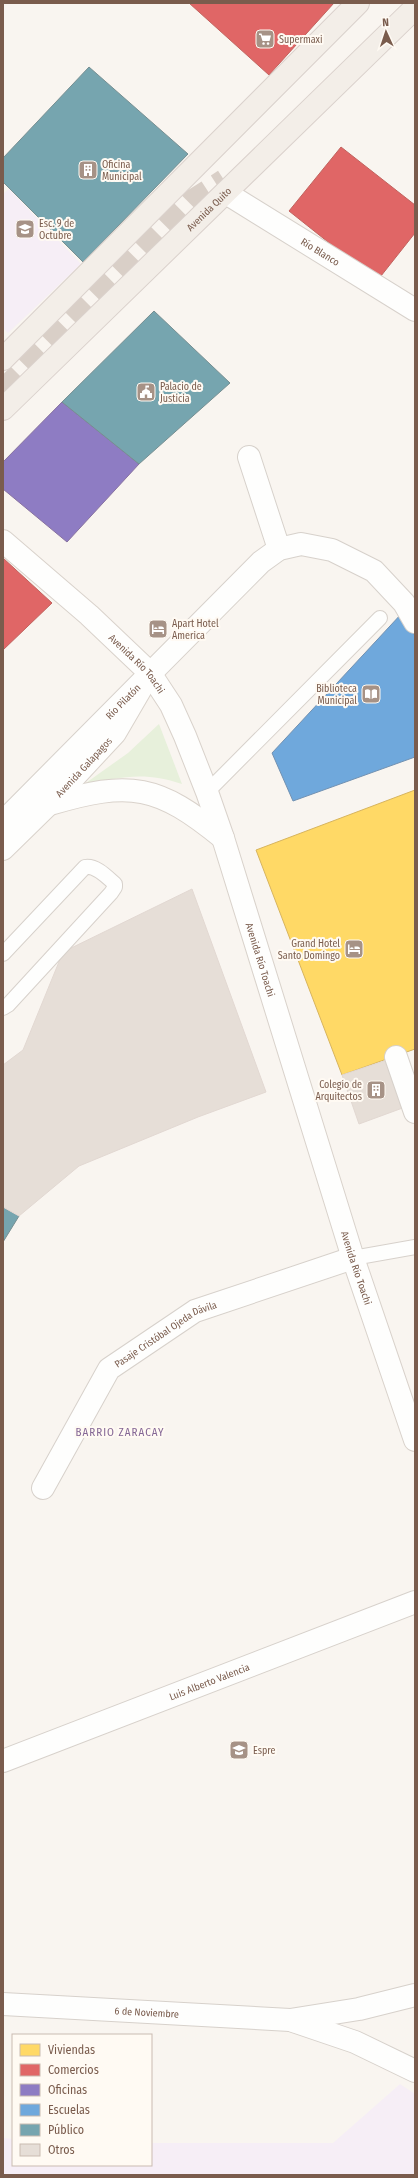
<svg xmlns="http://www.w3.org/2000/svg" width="418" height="2178" font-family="'Fira Sans Condensed',sans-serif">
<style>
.education{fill:#f6eef6}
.park{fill:#e7f0db}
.homes{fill:#ffd966;stroke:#d7b45e}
.shops{fill:#e06666;stroke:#c1635e}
.offices{fill:#8e7cc3;stroke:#8872a0}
.schools{fill:#6fa8dc;stroke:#7291b1}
.public{fill:#76a5af;stroke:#778f92}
.building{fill:#e6ded7;stroke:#e2d8d2}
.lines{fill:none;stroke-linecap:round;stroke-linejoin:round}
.primary-tunnel{stroke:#d9cfc7;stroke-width:22;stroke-dasharray:22 11;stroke-linecap:butt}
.lane-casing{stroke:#d7d1cb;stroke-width:16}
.street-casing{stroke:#d7d1cb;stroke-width:24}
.secondary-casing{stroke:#d9d2cb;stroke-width:24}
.primary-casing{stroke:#dad1cc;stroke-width:24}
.lane{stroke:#fefefd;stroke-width:14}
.street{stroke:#fefefd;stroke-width:22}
.secondary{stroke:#fefefd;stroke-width:22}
.primary{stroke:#f3eee8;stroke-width:22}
.labels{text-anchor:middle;stroke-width:4;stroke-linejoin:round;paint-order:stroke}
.poi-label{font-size:10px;fill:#7a5c4d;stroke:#fffaf3;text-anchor:start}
.street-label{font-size:10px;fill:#7a5c4d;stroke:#fffaf3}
.neighbourhood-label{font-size:11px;letter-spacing:1px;fill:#846695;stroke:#fffaf3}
</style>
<rect width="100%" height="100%" fill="#f9f5f0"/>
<g class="education">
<path d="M9,189L81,264L8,333L3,328V194Z"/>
<path d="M400,2084L415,2094V2175H3V2138L13,2139V2165H151V2143H333Z"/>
</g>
<path class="park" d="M159,724L182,784C144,771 121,777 83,785L128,753Z"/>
<path class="homes" d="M415,790V1049L342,1075L256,850Z"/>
<g class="shops">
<path d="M189,3H334L269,75Z"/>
<path d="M341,147L415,205V233L377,281L289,211Z"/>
<path d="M3,558L52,603L3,650Z"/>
</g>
<path class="offices" d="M62,402L139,464L67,542L3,489V462Z"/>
<path class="schools" d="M403,612L415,636V757L293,801L272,753Z"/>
<g class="public">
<path d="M89,67L188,154L83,262L3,182V158Z"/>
<path d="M154,311L230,383L139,464L62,402Z"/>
<path d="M3,1207L19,1216L3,1242Z"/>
</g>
<g class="building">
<path d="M192,889L266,1092L198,1117L79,1166L19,1216L3,1207V1065L23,1050L63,952Z"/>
<path d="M396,1057L408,1106L359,1124L342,1075Z"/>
</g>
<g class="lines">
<path class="primary-tunnel" d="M3,390L193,200L224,180"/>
<g class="lane-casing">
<g id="lane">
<path d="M207,792L380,618"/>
<path d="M3,954L85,867C96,865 107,877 115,884V887L111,893L8,1005L3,1008"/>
<path d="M353,1258L415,1247"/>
</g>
</g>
<g class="street-casing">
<g id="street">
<path id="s1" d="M226,193L415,310"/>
<path d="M249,457L279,549"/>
<path id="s2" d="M3,822L261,562L279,549L301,544L332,550L374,571L404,603L415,622"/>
<path d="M396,1057L415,1112"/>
<path id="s3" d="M43,1488L109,1369L195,1311L353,1258"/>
<path id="s4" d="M3,1761L415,1602"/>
<path id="s5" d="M3,2004L290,2020L359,2009L415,1995"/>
<path d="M293,2021L355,2042L415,2071"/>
</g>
</g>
<g class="secondary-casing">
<g id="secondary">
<path id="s6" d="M3,541L89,615L150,673L171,705L185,736L207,792L223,838L353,1258L415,1440"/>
<path d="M50,804C131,780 158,785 223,838"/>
<path id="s7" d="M3,849L49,804L115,733L150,673"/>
</g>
</g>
<g class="primary-casing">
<g id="primary">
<path d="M3,359L358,3"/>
<path id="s8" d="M3,409L415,8"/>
</g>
</g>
<use href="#lane" class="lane"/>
<use href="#street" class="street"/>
<use href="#secondary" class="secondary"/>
<use href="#primary" class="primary"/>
</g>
<defs>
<g id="supermarket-square" transform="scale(1)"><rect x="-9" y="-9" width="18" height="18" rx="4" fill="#a69286" stroke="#fffaf3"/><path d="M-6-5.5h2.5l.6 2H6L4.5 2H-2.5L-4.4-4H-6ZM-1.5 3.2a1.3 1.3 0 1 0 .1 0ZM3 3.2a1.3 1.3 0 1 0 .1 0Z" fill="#fff"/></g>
<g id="building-square" transform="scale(1)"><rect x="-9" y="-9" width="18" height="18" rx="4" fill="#a69286" stroke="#fffaf3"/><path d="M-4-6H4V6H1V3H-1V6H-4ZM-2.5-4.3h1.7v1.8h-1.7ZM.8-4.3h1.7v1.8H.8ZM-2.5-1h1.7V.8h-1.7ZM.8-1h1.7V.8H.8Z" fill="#fff"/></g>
<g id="school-square" transform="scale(1)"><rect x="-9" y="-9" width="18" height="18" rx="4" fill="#a69286" stroke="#fffaf3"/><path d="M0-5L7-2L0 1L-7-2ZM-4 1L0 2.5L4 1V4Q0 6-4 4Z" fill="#fff"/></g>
<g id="civic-square" transform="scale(1)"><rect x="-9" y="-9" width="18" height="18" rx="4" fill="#a69286" stroke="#fffaf3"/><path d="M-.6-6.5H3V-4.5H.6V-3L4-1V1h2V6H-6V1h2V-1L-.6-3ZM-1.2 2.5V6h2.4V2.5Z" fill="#fff"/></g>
<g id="hotel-square" transform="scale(1)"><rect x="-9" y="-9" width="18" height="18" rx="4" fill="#a69286" stroke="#fffaf3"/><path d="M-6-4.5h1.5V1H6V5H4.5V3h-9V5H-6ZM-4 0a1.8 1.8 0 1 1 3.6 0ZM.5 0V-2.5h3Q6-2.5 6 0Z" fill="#fff"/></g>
<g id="library-square" transform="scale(1)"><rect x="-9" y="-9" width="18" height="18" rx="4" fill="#a69286" stroke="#fffaf3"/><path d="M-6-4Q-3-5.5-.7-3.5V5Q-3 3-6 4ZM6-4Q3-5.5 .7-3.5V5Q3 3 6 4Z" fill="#fff"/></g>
</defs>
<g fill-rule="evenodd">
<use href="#supermarket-square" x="265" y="39"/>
<use href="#building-square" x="88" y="170"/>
<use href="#school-square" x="25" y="229"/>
<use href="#civic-square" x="146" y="392"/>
<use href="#hotel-square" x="158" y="629"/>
<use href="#library-square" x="371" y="694"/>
<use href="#hotel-square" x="354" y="949"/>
<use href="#building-square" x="376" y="1090"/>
<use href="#school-square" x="239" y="1750"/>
</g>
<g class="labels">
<g class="poi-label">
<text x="279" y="43">Supermaxi</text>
<text x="102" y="168">Oficina<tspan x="102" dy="12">Municipal</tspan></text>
<text x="39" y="227">Esc. 9 de<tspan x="39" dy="12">Octubre</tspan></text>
<text x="160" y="390">Palacio de<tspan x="160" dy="12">Justicia</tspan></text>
<text x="172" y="627">Apart Hotel<tspan x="172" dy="12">America</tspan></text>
<text x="357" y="692" text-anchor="end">Biblioteca<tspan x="357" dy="12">Municipal</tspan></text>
<text x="340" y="947" text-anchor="end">Grand Hotel<tspan x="340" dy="12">Santo Domingo</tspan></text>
<text x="362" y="1088" text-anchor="end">Colegio de<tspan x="362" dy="12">Arquitectos</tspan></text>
<text x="253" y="1754">Espre</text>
</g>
<g class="street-label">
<text dy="4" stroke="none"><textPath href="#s8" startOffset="287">Avenida Quito</textPath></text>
<text dy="4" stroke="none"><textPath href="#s1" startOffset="111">Río Blanco</textPath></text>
<text dy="4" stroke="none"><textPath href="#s6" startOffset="182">Avenida Río Toachi</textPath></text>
<text dy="4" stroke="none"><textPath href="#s2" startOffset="170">Río Pilatón</textPath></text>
<text dy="4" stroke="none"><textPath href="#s7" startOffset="115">Avenida Galapagos</textPath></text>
<text dy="4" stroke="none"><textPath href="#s6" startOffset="506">Avenida Río Toachi</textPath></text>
<text dy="4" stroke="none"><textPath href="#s6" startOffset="829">Avenida Río Toachi</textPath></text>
<text dy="4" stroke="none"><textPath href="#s3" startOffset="203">Pasaje Cristóbal Ojeda Dávila</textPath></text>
<text dy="4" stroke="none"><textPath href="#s4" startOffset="221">Luis Alberto Valencia</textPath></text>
<text dy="4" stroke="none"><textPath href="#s5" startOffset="144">6 de Noviembre</textPath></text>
</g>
<g class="neighbourhood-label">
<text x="120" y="1436">BARRIO ZARACAY</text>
</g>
</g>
<rect width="418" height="2178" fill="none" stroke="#7a5c4d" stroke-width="8"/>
<rect x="12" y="2034" width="140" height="132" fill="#fffaf3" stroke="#cabbb1"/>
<rect x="20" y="2044" width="20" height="12" fill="#ffd966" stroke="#cabbb1"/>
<text x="48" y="2054" font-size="12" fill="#7a5c4d">Viviendas</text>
<rect x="20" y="2064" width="20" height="12" fill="#e06666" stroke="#cabbb1"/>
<text x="48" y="2074" font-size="12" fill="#7a5c4d">Comercios</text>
<rect x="20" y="2084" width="20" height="12" fill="#8e7cc3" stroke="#cabbb1"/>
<text x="48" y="2094" font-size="12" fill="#7a5c4d">Oficinas</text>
<rect x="20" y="2104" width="20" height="12" fill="#6fa8dc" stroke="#cabbb1"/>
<text x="48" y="2114" font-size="12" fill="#7a5c4d">Escuelas</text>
<rect x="20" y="2124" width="20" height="12" fill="#76a5af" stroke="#cabbb1"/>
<text x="48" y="2134" font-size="12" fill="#7a5c4d">Público</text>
<rect x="20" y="2144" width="20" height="12" fill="#e6ded7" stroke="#cabbb1"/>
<text x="48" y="2154" font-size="12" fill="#7a5c4d">Otros</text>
<g transform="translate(386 32) rotate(357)" stroke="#fffaf3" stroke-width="3" paint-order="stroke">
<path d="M0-3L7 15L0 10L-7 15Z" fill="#7a5c4d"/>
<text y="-6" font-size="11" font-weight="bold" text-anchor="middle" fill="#7a5c4d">N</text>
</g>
</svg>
